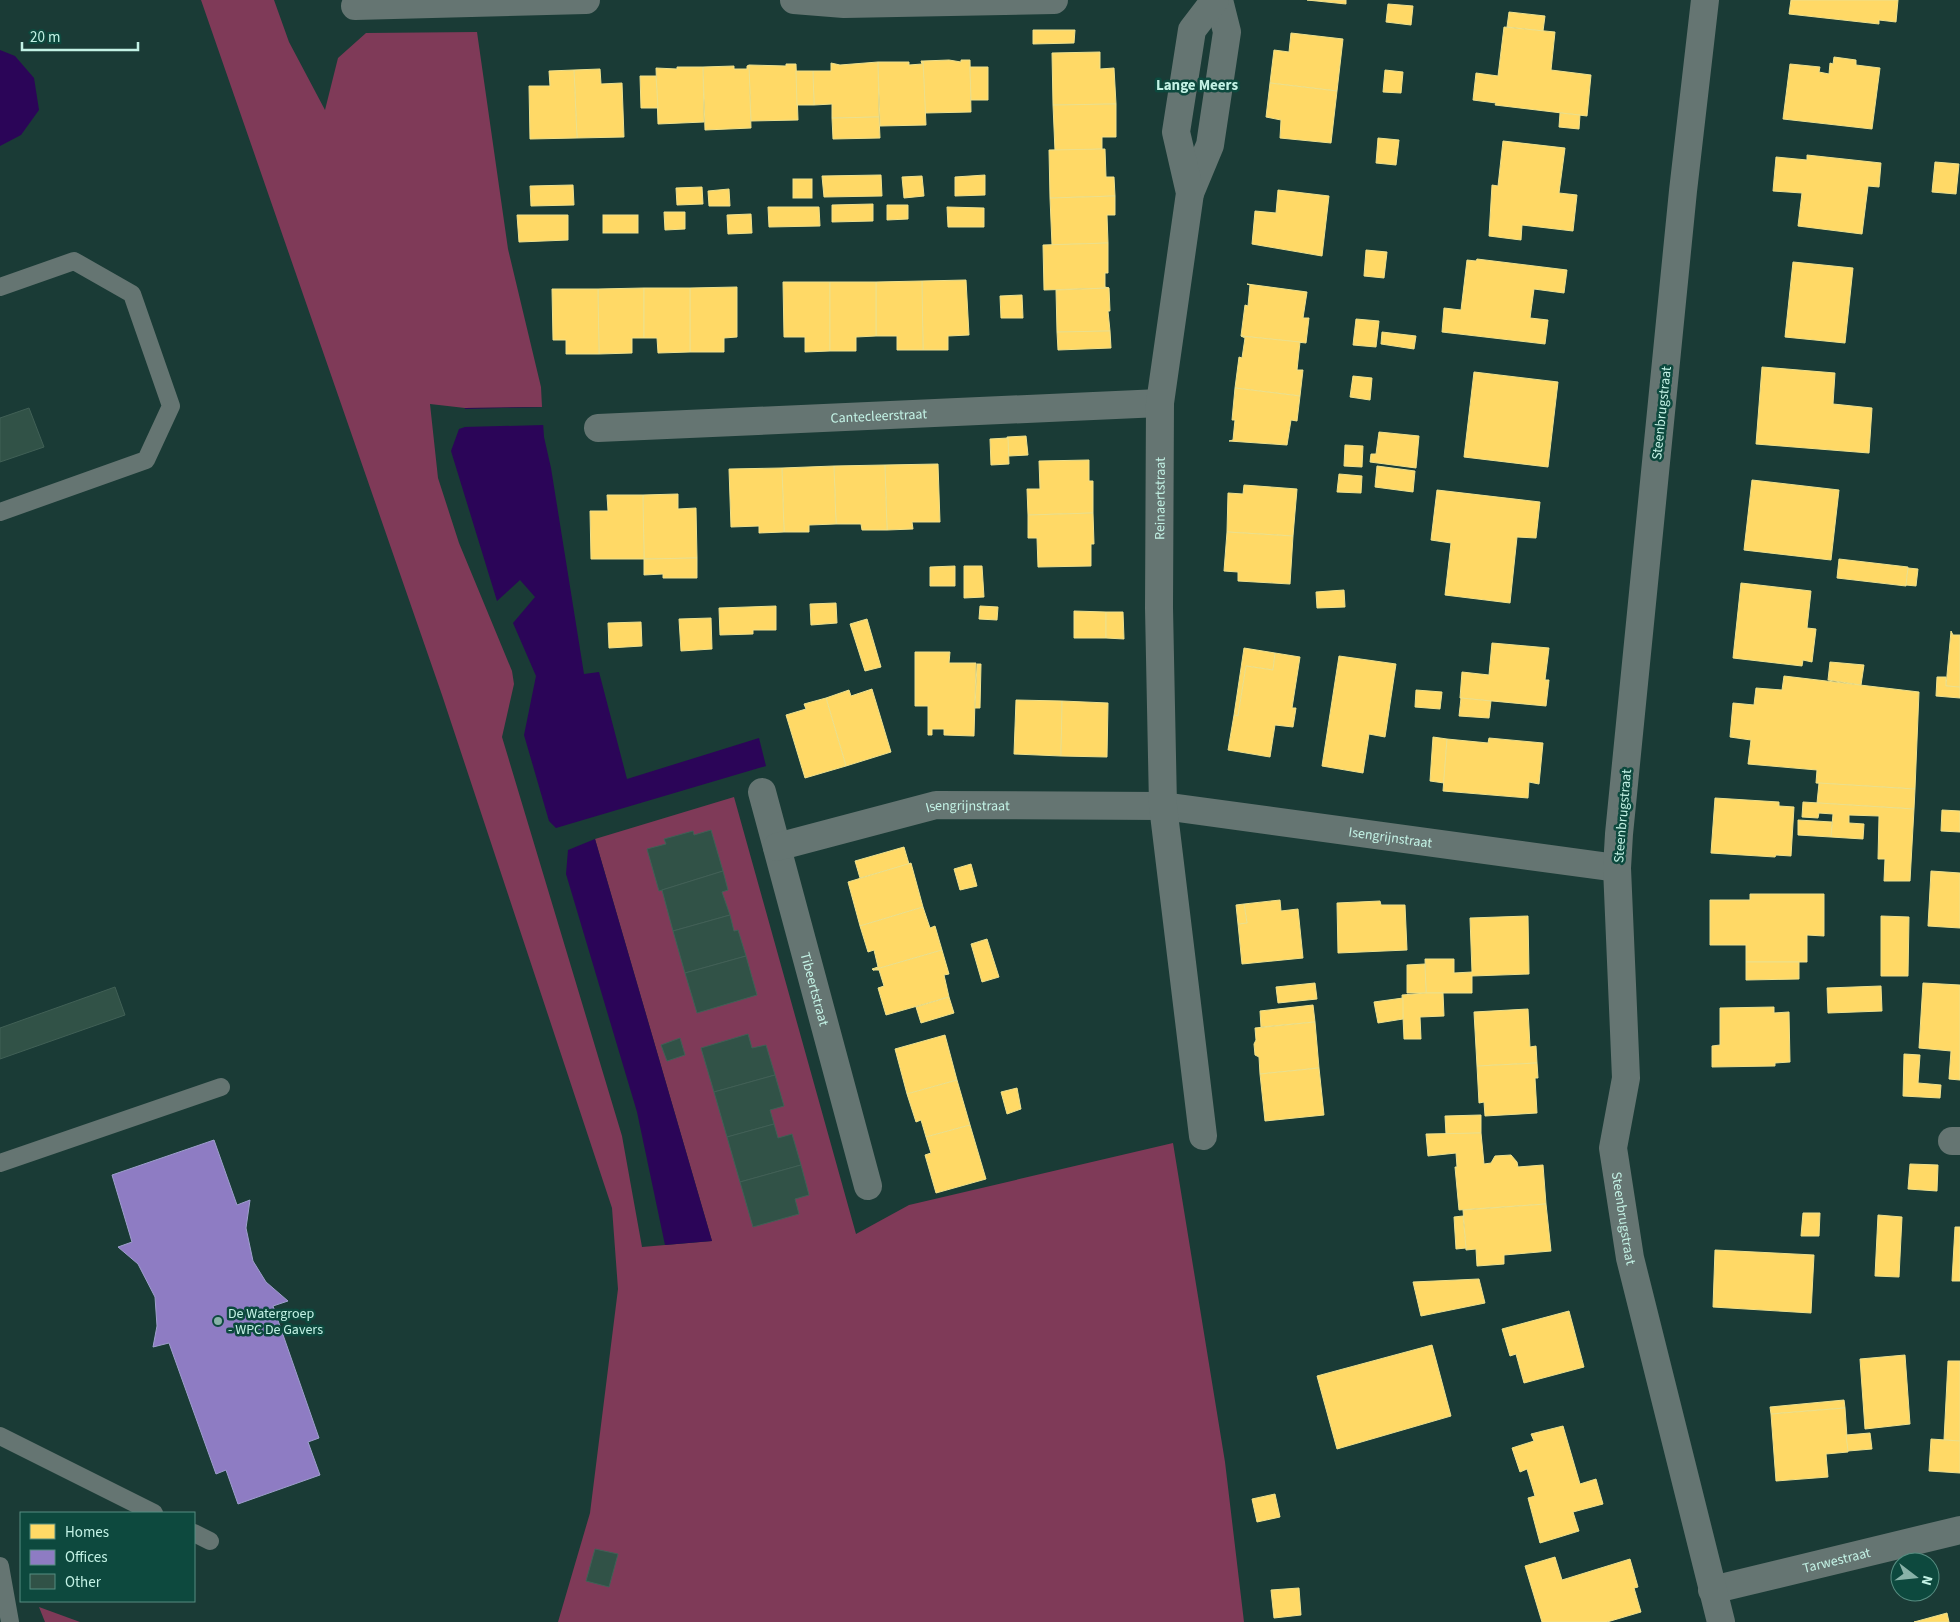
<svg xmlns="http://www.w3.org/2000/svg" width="1960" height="1622" font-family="'Source Sans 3',sans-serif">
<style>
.green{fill:#7f3a58}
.water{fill:#2b0558}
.pier{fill:#1a3b36}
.homes{fill:#ffd966;stroke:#ede08c}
.offices{fill:#8e7cc3;stroke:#9e9fcd}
.building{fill:#315247;stroke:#416056}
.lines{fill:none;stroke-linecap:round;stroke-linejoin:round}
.service{stroke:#657572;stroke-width:18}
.minor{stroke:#657572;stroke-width:28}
.tertiary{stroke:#657572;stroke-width:28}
.poi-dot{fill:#88b2a8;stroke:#0d493e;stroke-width:2}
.labels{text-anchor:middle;stroke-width:5;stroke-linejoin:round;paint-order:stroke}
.street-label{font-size:14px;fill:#c3f2e5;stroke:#0d493e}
.poi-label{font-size:14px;fill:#c3f2e5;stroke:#0d493e;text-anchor:start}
.neighbourhood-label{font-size:15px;font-weight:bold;fill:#c3f2e5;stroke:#0d493e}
</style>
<rect width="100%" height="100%" fill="#1a3b36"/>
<g class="green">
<path d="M201,0H274L289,42L325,110L338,58L366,33L477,32L508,249L541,387L542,407L465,408L430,404L438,478L459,543L512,671L514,684L502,737L622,1136L642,1247L712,1241L595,839L734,797L856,1234L909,1205L1173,1143L1225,1462L1244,1622H558L590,1513L618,1289L612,1208L442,695Z"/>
<path d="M39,1607L80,1622H45Z"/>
</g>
<g class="water">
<path d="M0,50L15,56L34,78L39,110L21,135L0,146Z"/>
<path d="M542,407L544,437L551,468L584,674L599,672L627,779L759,738L766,766L556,828L549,821L524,735L536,676L513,623L535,597L520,580L497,601L451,451L459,429L465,427V408Z"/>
<path d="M595,839L712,1241L665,1245L637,1112L566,874L568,850Z"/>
</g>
<path class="pier" d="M544,407V425L463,427V409Z"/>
<g class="homes">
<path d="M1307,0H1346V4Z"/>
<path d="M1791,0H1898L1896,22L1879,20V24L1789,14Z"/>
<path d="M1388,4L1413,6L1411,25L1386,22Z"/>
<path d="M1509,12L1545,16L1543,31L1507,27Z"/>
<path d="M1504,27L1555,32L1551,70L1591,75L1587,116L1495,105L1496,103L1473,100L1476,73L1498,76Z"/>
<path d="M1033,30H1075L1074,43L1033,44Z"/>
<path d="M1291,33L1343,39L1337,91L1270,83L1274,50L1289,52Z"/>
<path d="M1100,52V69L1114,68L1116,104L1053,105L1052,53Z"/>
<path d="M1834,57L1856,60V65L1880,68L1872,129L1783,119L1790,64L1820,67L1819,72L1829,74L1830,63L1833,64Z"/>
<path d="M949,60L961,62V60H970L971,112L925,113L923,61Z"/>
<path d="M921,61H923L926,125L880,126L878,62H909V65L922,64Z"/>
<path d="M878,62L879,117L832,118V104L814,105L813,71H831V63L840,65Z"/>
<path d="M786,64H796L798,120L751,121L749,65L786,66Z"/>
<path d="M749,65L751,128L705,130L703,67L734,66V69H747V66Z"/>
<path d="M677,67H703L704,122L658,124L656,68L677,69Z"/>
<path d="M970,67H988V100H971Z"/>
<path d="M600,69L601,84L622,83L624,137L577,138L574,70Z"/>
<path d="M574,70L577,138L530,139L529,86H550L549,71Z"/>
<path d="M1385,70L1403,72L1401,93L1383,92Z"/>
<path d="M796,71H813L814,105H797Z"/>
<path d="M640,76H656L658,108H641Z"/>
<path d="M1270,83L1337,91L1331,143L1280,138L1281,120L1266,117Z"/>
<path d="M1116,104V137H1102V149L1055,151L1053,105Z"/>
<path d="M1560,113L1580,115L1579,129L1559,127Z"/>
<path d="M879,117L880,138L833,139L832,118Z"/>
<path d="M1378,138L1399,140L1396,165L1376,163Z"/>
<path d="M1503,141L1565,148L1559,193L1577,195L1573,231L1522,225L1521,240L1489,236L1492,185L1498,186Z"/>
<path d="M1105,149L1106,177H1114L1115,196L1050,198L1049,150Z"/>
<path d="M1807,155L1881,163L1879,187L1868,186L1862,234L1798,226L1802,193L1773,191L1776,157L1807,160Z"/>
<path d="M1935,162L1959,164L1956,194L1932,192Z"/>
<path d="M881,175L882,196L824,197L822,176Z"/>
<path d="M985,175V195L955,196V177Z"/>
<path d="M922,176L924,196L904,198L902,177Z"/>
<rect x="793" y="179" width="19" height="19"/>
<path d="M573,185L574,205L531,206L530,186Z"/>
<path d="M702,187L703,204L677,205L676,188Z"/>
<path d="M729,189L730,206H709L708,191Z"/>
<path d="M1278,190L1329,196L1322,256L1252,244L1255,211L1276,213Z"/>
<path d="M1115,196V215H1107L1108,243L1052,245L1050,198Z"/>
<path d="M873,204V221L832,222V205Z"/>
<path d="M887,205H908V219L887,220Z"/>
<path d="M768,207H819L820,226L769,227Z"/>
<path d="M947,207L984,208V227H948Z"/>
<path d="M664,212H685V229L665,230Z"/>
<path d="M751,214L752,233L728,234L727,215Z"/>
<path d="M517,215H568V240L519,242Z"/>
<rect x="603" y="215" width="35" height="18"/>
<path d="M1108,243V273H1105V287L1109,288L1044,290L1043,245Z"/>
<path d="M1366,250L1387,252L1384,278L1364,276Z"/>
<path d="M1477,259L1567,270L1564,293L1534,289L1530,318L1548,320L1545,344L1442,332L1444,308L1461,310L1467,260L1476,261Z"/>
<path d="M1793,262L1853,268L1845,343L1785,337Z"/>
<path d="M966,280L969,335L948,336V350H923L922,281Z"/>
<path d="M922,281L923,350H897V336H876V282Z"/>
<path d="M783,282H830V351L805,352V337H784Z"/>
<path d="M830,282H876V336L856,337V351H830Z"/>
<path d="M1247,284L1307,292L1303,318H1309L1306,343L1241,336L1245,305L1248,306L1250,285Z"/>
<path d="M737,287V337L724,338V352H690V288Z"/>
<path d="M644,288V338H632V353L599,354L598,289Z"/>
<path d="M644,288H690V352L658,353L657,338H644Z"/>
<path d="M1109,288L1110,311H1108L1110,331L1057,332L1056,290Z"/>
<path d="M552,289H598L599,354H566V340H553Z"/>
<path d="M1022,295L1023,318H1001L1000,296Z"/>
<path d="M1356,319L1379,321L1376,347L1353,345Z"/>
<path d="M1110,331L1111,348L1058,350L1057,332Z"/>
<path d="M1382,332L1416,336L1414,349L1381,344Z"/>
<path d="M1241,336L1300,342L1297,370H1303L1300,396L1235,388L1239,357L1242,358L1245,338Z"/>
<path d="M1762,367L1835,373L1833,404L1872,408L1869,453L1756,444Z"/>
<path d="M1474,372L1558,382L1548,467L1464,457Z"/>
<path d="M1353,376L1372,378L1370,400L1350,397Z"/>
<path d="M1235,388L1300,396L1297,421L1291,420L1287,445L1229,441L1233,440L1235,420H1232Z"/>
<path d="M1379,432L1419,436L1416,468L1370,462L1371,454H1376Z"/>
<path d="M1026,436L1028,455L1009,456L1007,437Z"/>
<path d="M1008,438L1009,464L991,465L990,439Z"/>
<path d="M1345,445L1363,446L1362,467L1344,466Z"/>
<path d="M1089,460V481H1093V513L1028,515L1027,489H1040L1039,461Z"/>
<path d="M938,464L940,522H912L913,529L887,530L885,465Z"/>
<path d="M885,465L887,530H862L861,524H836L834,466Z"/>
<path d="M834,466L836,524L809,525V532H784L782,468Z"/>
<path d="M1377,466L1415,471L1413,492L1375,487Z"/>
<path d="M782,468L784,532L759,533V526L731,527L729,469Z"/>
<path d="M1339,474L1362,476L1361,493L1337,492Z"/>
<path d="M1752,480L1839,490L1831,560L1744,550Z"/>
<path d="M1244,485L1297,489L1293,536L1227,532L1228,493L1243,494Z"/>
<path d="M1437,490L1540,502L1536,538L1517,537L1510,603L1445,595L1451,543L1431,540Z"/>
<path d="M678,494V509L696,508L697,558L644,559L643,495Z"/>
<path d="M607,495H643L644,559H591L590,511H608Z"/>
<path d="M1093,513L1094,544H1091V566L1038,567L1037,538H1028V515Z"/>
<path d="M1227,532L1293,536L1290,584L1238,581V572L1224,571Z"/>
<path d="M697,558V578H663V574L644,575V559Z"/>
<path d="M1839,559L1908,567L1906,586L1837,578Z"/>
<path d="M955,566V586H930V567Z"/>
<path d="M964,566H982L984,597L964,598Z"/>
<path d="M1908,568L1918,569L1916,586L1906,585Z"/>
<path d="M1741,583L1811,591L1807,628L1816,629L1812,662L1803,660L1802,666L1733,658Z"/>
<path d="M1344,590L1345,607L1317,608L1316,592Z"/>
<path d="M836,603L837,623L811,625L810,604Z"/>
<path d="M776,606V630H753V634L720,635L719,608Z"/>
<path d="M980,606L998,607L997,620L979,619Z"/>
<path d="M1074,611L1106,612V638H1074Z"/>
<path d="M1106,612H1123L1124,639L1106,638Z"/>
<path d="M711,618L712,649L681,651L679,619Z"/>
<path d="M867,619L881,667L865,671L850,624Z"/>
<path d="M641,622L642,646L609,648L608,623Z"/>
<path d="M1951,631L1953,635H1960V687L1946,686Z"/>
<path d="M1492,643L1549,648L1545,680H1549L1546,706L1460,698L1462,672L1489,675Z"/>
<path d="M1244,648L1275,653L1273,670L1246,666L1238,716L1234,715Z"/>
<path d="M915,652H950L949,663H976L974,736L944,735V729H932V735H928V706H915Z"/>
<path d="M1275,653L1300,657L1292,708H1296L1293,727L1275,725L1270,757L1228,750L1234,715L1238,716L1246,666L1273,670Z"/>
<path d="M1339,656L1396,664L1385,737L1369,734L1363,773L1322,766Z"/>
<path d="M1830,662L1864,665L1861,685L1828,680Z"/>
<path d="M977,664H981L980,708H975Z"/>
<path d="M1784,676L1919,692L1915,789L1816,783L1817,770L1748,764L1751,740L1730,737L1733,703L1754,705L1756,688L1782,690Z"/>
<path d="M1937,677H1946V686L1960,687V698L1936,696Z"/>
<path d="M872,689L891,752L846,766L826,698L849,690L851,696Z"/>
<path d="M1416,690L1442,692L1440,709L1415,707Z"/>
<path d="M826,698L846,766L805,778L786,715L806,709L804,704Z"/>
<path d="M1461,698L1491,701L1489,718L1459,716Z"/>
<path d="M1016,700L1062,701L1061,756L1014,754Z"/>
<path d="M1062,701L1108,703L1107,757L1061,756Z"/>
<path d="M1433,737L1447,739L1444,783L1430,781Z"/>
<path d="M1489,738L1543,743L1539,784L1529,782L1528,798L1443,791L1447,739L1488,743Z"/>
<path d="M1819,783L1915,789L1914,809L1817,803Z"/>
<path d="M1715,798L1779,802V806L1794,807L1791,856L1776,855L1775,857L1711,853Z"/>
<path d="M1803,802L1914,809L1910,881H1884L1885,859H1878L1879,816L1849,815V823L1864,824L1863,839L1831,837L1833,814L1819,813L1818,818L1802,817Z"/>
<path d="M1942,810L1960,811V832L1941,831Z"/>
<path d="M1798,820L1832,822L1831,837L1798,835Z"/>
<path d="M904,847L909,864L860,878L855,861Z"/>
<path d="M911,863L923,907L860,926L848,882Z"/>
<path d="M971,864L977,886L960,890L954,869Z"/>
<path d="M1931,871L1960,873V928L1928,926Z"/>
<path d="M1750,894H1824V936L1807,935V962H1746V945H1710V900H1750Z"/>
<path d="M1280,900L1281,911L1298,909L1303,958L1242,964L1238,924L1247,923L1244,904Z"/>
<path d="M1380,901L1381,905H1405L1407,950L1338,953L1337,903Z"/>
<path d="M1244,904L1247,923L1238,924L1236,905Z"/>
<path d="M923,907L930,928L935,926L942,950L873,970L872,969L878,967L874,950L868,952L860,926Z"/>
<path d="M1528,916L1529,974L1472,976V993H1426L1425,959H1454V973L1472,972L1470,918Z"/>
<path d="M1881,916L1909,917L1908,976H1881Z"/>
<path d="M987,939L999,977L982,982L971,944Z"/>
<path d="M942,950L949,974L944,975L949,997L886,1015L878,988L884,986L879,970H873Z"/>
<path d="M1746,962H1799V979L1746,980Z"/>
<path d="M1425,964L1426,993H1407V965Z"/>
<path d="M1315,983L1317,999L1278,1003L1276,987Z"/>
<path d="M1923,983L1960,985V1080L1949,1079L1951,1051L1919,1048Z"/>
<path d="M1881,986L1882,1011L1828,1013L1827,988Z"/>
<path d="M1426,993H1443L1444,1016L1420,1017L1421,1039H1404L1402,995Z"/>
<path d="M949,997L954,1013L921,1023L916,1007Z"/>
<path d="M1403,998V1019L1378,1023L1374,1002Z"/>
<path d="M1313,1005L1315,1022L1261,1027L1260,1011Z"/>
<path d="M1774,1007V1013L1789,1012L1790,1062L1775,1063V1066L1712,1067V1046L1720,1045V1008Z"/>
<path d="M1528,1009L1530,1047L1536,1046L1537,1063L1477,1066L1474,1012Z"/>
<path d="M1315,1022L1319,1068L1260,1074L1259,1057L1255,1055L1254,1044L1256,1040L1255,1028Z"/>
<path d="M945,1035L957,1080L907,1094L895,1049Z"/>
<path d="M1904,1054L1920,1055L1918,1083L1941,1085L1940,1098L1903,1096Z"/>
<path d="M1537,1063L1538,1078H1535L1537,1113L1485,1116L1484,1102L1479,1103L1477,1066Z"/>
<path d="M1319,1068L1324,1115L1265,1121L1260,1074Z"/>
<path d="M957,1080L970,1125L926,1137L921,1120L916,1122L907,1094Z"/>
<path d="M1017,1088L1021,1109L1007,1114L1001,1092Z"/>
<path d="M1481,1115V1133L1446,1134L1445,1116Z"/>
<path d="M970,1125L986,1179L936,1193L925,1155L931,1153L926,1137Z"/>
<path d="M1481,1133L1484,1164L1491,1163L1495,1156L1511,1155L1517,1162L1518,1167L1543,1165L1546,1204L1459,1210L1455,1167H1457L1456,1153L1428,1156L1426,1134Z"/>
<path d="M1910,1164L1938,1165L1937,1191L1908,1189Z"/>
<path d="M1546,1204L1551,1251L1504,1255V1264L1477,1266L1476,1249L1466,1250L1463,1210Z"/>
<path d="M1803,1213H1820L1819,1236H1801Z"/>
<path d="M1878,1215L1902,1217L1899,1277L1875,1276Z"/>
<path d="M1463,1216L1466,1248L1456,1249L1454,1217Z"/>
<path d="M1955,1227H1960V1281H1952Z"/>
<path d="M1715,1250L1814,1255L1811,1313L1713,1307Z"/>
<path d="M1479,1279L1485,1303L1421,1316L1413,1282Z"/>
<path d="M1569,1311L1584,1367L1524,1383L1516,1354L1510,1356L1502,1329Z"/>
<path d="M1432,1345L1451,1416L1337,1449L1317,1376Z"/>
<path d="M1905,1355L1910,1424L1865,1429L1860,1359Z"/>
<path d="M1948,1361H1960V1441L1944,1440Z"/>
<path d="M1844,1400L1845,1408L1771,1414L1770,1407Z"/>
<path d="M1845,1408L1848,1452L1826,1454L1828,1477L1776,1481L1771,1414Z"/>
<path d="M1563,1426L1580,1484L1596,1479L1603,1504L1573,1512L1579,1531L1540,1543L1528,1498L1535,1496L1527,1469L1520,1472L1512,1448L1534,1441L1531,1434Z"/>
<path d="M1870,1433L1872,1449L1848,1451L1846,1435Z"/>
<path d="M1931,1439L1960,1441V1473L1929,1471Z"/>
<path d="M1275,1494L1280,1517L1257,1522L1252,1499Z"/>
<path d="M1555,1557L1562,1580L1630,1559L1638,1587L1634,1588L1641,1612L1607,1622H1542L1525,1566Z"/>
<path d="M1299,1588L1301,1615L1274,1618L1271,1590Z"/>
<path d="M1947,1613L1949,1622H1914Z"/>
</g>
<path class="offices" d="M214,1140L237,1205L250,1200L246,1228L253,1261L266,1282L288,1301L273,1306L319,1438L308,1442L320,1475L238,1504L226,1470L216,1474L169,1343L153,1347L157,1326L155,1297L138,1264L118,1247L132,1242L112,1175Z"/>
<g class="building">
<path d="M29,408L44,447L0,462V418Z"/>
<path d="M711,830L723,871L659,891L647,849L666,844L664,839L693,831L694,835Z"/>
<path d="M723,871L728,890L722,892L730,915L673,931L662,890Z"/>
<path d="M730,915L734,931L738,930L746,956L685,973L673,931Z"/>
<path d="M746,956L757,995L697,1013L685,973Z"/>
<path d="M115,987L125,1015L0,1059V1028Z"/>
<path d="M748,1034L752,1048L766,1045L775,1075L714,1092L701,1048Z"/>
<path d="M680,1038L685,1055L667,1061L661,1045Z"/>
<path d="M775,1075L784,1106L770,1110L774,1124L727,1137L714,1092Z"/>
<path d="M774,1124L778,1138L792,1134L801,1165L740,1182L727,1137Z"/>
<path d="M801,1165L809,1195L795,1199L799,1214L753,1227L740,1182Z"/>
<path d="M595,1549L618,1554L609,1587L586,1581Z"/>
</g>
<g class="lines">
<g class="service">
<path d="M0,287L74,261L132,294L171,406L146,460L0,512"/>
<path d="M0,1163L221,1087"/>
<path d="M0,1436L154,1513"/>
<path d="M194,1533L210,1541"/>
<path d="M0,1566L10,1622"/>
</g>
<g class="minor">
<path d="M794,0L844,4L1054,0"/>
<path d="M355,6L586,0"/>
<path d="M1190,193L1210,145L1227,32L1219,0"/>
<path id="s1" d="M598,428L1160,403"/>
<path id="s2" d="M762,792L868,1186"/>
<path id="s3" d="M777,847L936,805L1163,806L1617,868"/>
<path id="s4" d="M1203,1136L1163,806L1159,608L1160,403L1190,193L1176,132L1192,30L1215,0"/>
<path d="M1952,1141H1960"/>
<path id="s5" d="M1712,1590L1960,1530"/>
</g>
<path class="tertiary" id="s6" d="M1705,0L1683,191L1619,834L1617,868L1626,1078L1613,1148L1630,1258L1721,1622"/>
</g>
<circle class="poi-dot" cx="218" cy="1321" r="5"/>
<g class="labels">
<g class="street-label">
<text transform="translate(1661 413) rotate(-84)" y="5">Steenbrugstraat</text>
<text dy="5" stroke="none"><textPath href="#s1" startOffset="281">Cantecleerstraat</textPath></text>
<text dy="5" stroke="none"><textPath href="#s4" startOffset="640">Reinaertstraat</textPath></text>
<text dy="5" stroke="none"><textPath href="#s3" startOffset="196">Isengrijnstraat</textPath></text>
<text transform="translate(1622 816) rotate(-85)" y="5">Steenbrugstraat</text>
<text dy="5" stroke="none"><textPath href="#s3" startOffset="621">Isengrijnstraat</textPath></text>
<text dy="5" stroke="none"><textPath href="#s2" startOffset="204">Tibeertstraat</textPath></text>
<text dy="5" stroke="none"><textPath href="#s6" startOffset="1225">Steenbrugstraat</textPath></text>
<text dy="5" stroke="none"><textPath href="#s5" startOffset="128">Tarwestraat</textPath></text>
</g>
<g class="poi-label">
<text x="228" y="1318">De Watergroep<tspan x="228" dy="16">- WPC De Gavers</tspan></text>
</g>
<g class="neighbourhood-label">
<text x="1197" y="90">Lange Meers</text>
</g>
</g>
<rect x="20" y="1512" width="175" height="90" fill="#0d493e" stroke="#568d81"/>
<rect x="30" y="1524" width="25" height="15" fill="#ffd966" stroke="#568d81"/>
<text x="65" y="1537" font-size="15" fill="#c3f2e5">Homes</text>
<rect x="30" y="1550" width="25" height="15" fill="#8e7cc3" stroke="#568d81"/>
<text x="65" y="1562" font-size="15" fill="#c3f2e5">Offices</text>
<rect x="30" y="1574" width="25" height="15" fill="#315247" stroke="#568d81"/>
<text x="65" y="1587" font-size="15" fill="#c3f2e5">Other</text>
<g transform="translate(1915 1577) rotate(106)"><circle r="24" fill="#0d493e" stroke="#568d81"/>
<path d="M0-4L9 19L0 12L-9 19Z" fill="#88b2a8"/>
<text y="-8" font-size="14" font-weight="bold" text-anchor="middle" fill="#c3f2e5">N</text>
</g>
<path d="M22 42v8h116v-8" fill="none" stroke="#c3f2e5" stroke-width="2.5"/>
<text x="30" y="42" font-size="15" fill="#c3f2e5" stroke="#0d493e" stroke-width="4" paint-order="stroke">20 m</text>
</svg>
